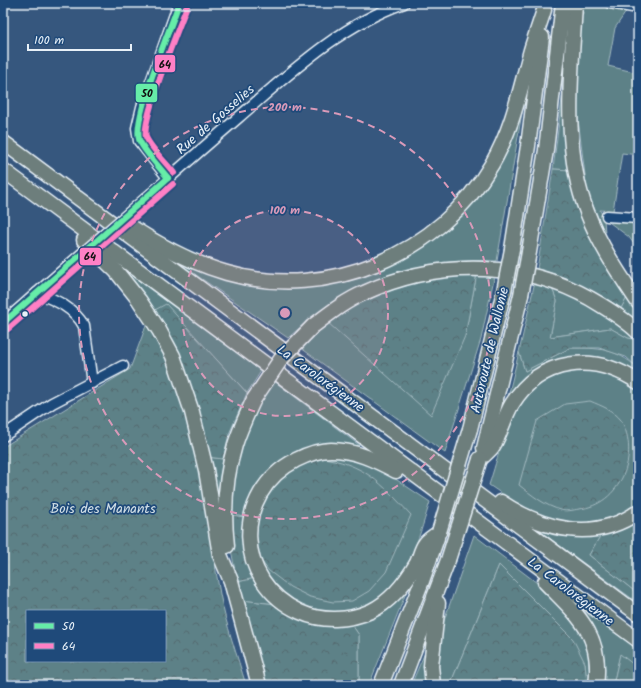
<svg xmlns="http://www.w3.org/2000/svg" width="641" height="688" font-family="Kalam,sans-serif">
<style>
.grass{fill:#5d8187;stroke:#a2b9c0}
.forest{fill:url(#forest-crowns);stroke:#a2b9c0;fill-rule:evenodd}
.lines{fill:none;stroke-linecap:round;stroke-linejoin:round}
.minor-casing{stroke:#e8f1f8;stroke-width:13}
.highway-casing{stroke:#e8f1f8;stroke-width:17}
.minor{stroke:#1f4a7a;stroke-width:10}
.highway{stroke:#6d7e7c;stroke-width:14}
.minor-bridge-casing{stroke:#e8f1f8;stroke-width:13;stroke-linecap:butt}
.highway-bridge-casing{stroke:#e8f1f8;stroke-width:17;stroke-linecap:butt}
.minor-bridge{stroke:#1f4a7a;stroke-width:10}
.highway-bridge{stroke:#6d7e7c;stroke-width:14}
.bus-1-casing{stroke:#1f4a7a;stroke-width:9}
.bus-2-casing{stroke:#1f4a7a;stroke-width:9}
.bus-1{stroke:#66eda8;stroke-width:6}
.bus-2{stroke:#ff80c5;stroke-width:6}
.ring{fill:none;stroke:#d99ab9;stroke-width:2;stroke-dasharray:7 5}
.bus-dot{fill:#e8f1f8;stroke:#1f4a7a;stroke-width:1.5}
.labels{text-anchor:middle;stroke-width:3.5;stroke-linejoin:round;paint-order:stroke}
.street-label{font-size:14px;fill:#e8f1f8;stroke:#1f4a7a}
.park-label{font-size:14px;fill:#d3e0e7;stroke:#1f4a7a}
.centre{fill:#d99ab9;stroke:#1f4a7a;stroke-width:2}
.ring-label{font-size:12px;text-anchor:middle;font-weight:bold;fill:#d99ab9;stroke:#1f4a7a;stroke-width:3.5;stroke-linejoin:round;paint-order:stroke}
.line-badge{stroke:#1f4a7a;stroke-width:1.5}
.pale-badge-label{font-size:11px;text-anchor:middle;font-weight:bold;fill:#111}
</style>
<defs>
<pattern id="forest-crowns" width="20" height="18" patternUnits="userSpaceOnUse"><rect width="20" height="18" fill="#5d8187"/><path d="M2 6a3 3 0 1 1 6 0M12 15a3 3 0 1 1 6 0" fill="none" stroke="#546a6f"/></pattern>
</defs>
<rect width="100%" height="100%" fill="#36577e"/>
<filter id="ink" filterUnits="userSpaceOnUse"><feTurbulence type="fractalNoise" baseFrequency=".025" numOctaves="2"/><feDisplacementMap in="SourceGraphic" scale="8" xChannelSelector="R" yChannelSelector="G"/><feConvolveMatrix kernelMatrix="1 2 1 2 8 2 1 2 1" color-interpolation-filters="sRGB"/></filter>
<g filter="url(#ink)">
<g class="grass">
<path d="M582,3H607L628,9L615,28L608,66L638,73V155L622,153L613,211L600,210L604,219L605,234L587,191L574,87L576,28L583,13Z"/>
<path d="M567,60L571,170L553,169Z"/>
<path d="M526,89L497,261C415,257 348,282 288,338L177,262L178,259L228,277L351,276L468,203Z"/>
<path d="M606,220L638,222V250L629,237Z"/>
<path d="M99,247L139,281L261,371L247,393L166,305L153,311Z"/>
<path d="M477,273L495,274L481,339L445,453L301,348L327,322L465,336Z"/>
<path d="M551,286C577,297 621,317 638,340L628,338L610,328L550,337L557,301Z"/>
<path d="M628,296L638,310V322L621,308Z"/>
<path d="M570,348C599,348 615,348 638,368V379L567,361L505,409L519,352L525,371Z"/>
<path d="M586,369C606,374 622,378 638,392V504C616,524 576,529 548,519C527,511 508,498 489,485C508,426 512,378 586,369Z"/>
<path d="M274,381L359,445L357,447C344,447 327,443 314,446C287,451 262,472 251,497C248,503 247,511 245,517L230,515L232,481L248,422Z"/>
<path d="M345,456L385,472L430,502C420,533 412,567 388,592C363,616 321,620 292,602C277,593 264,573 258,557C272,575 289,586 310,597L318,457Z"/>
<path d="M207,457L223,459L216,507Z"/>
<path d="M544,528L602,533L589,555L638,594V603L541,532Z"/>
<path d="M474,535L545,589L567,609L589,645L592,665L591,685H587L585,663L499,565L450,685H438L436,661L440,632Z"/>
<path d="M255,578L275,604L241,600L237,582Z"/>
<path d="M410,583L369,685H359V635L350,622Z"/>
<path d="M579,608L638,649V668L620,655L613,685H600Z"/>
<path d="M426,650L428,685H411Z"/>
</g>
<g class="forest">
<path d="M553,169L571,170L628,296L621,308C595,291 568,277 537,269Z"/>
<path d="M477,273L465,336L431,415L327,322L367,298L425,278Z"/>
<path d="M535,281L551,286L557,301L550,337L610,328L628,338L638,340V368L626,357L599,348H570L525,371L519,352Z"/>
<path d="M166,304L247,393L229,434L223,459L207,457L153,311Z"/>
<path d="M147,323C197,404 203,502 220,594C226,625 237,655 246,685H3V447L130,369ZM27,611H165V661H27Z"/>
<path d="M590,401C602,406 613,410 621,420C641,455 620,505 579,509C573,510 566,512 561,510C545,506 532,495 519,485L537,421L565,404Z"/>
<path d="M318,457C365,464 380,482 411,515L386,572L369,591L352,601L333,602L310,597L290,587L269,571L258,557L255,522L272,485L294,465Z"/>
<path d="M230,515L245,517L255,578L237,582L231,549Z"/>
<path d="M638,517V594L589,555L602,533Z"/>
<path d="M499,565L573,639L585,663L587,685H450Z"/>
<path d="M241,600L275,604L350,622L359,635V685H265Z"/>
<path d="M620,654L638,668V685H613Z"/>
</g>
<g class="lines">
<g class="minor-casing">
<g id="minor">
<path d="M610,3L638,8"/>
<path d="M168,178L139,141L137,128L142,107L179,3"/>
<path d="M152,193C181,167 210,142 239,117C290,73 340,25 404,3"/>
<path d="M607,216L638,218"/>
<path d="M37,293C56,300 74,308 84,326L92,383"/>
<path d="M3,323L70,264"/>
<path d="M3,436L52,403L123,366"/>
</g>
</g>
<g class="highway-casing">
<g id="highway">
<path d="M575,3C572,71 561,146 587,212C599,244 619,274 638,302"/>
<path d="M3,142L638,614"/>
<path d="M3,170L638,640"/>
<path d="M130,226C160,246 192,263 227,273C328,302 440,254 492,164C513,128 520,89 531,50C535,37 540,23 544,10"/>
<path d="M84,240L116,271L139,300L159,330L173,356L192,412L206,470L220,555L231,581L259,685"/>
<path d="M512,249L528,146L542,37"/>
<path d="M529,252L546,150L563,3"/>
<path d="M313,326C329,314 345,301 364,293C440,258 530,260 601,305C614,313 627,321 638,332"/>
<path d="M470,429L504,291"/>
<path d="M484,448L521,295"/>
<path d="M480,459C484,455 490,451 493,446C501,433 504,417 512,404C541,357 595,353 638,382"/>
<path d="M396,471C375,460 355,450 331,450C319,450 306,455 296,460C232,493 234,582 300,612C322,622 349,621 371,611C392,601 406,582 417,563C420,557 421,549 425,544C428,539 435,536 439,532"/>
<path d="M501,502C543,530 594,543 638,512"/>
<path d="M227,546C223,511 225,478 235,445C240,429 247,414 254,399"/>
<path d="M545,582C577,615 603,634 596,685"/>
<path d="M381,685L422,581L437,538"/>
<path d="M401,685L448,560"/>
<path d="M433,685L431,666L438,603"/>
</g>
</g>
<use href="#minor" class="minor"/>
<use href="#highway" class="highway"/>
<g class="minor-bridge-casing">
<path id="minor-bridge" d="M70,264L152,193"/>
</g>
<g class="highway-bridge-casing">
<g id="highway-bridge">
<path d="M504,291L512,249"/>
<path d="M521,295L529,252"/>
<path d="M254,399L281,359L313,326"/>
<path d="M439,532L470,429"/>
<path d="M448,560L480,459"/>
</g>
</g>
<use href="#minor-bridge" class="minor-bridge"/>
<use href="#highway-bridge" class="highway-bridge"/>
<g class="bus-1-casing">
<g id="bus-1">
<path d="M168,178C162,170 141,148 139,139C133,116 170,30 179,3"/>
<path d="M3,323L168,178"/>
</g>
</g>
<g class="bus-2-casing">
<g id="bus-2">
<path d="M174,173C167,164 150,147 146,137C141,120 179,27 187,6"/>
<path d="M8,329L173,184"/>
</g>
</g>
<use href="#bus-1" class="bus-1"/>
<use href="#bus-2" class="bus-2"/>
</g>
</g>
<circle cx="285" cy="313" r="103" fill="#d99ab9" fill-opacity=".12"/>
<g class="ring">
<circle cx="285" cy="313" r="103"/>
<circle cx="285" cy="313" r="206"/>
</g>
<circle class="bus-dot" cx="25" cy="314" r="3.5"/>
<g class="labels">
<g class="street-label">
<text transform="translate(215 119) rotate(-41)" y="5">Rue de Gosselies</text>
<text transform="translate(489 350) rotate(-77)" y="5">Autoroute de Wallonie</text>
<text transform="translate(321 378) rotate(36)" y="5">La Carolorégienne</text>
<text transform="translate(571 591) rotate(37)" y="5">La Carolorégienne</text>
</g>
<g class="park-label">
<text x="103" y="513">Bois des Manants</text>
</g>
</g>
<circle cx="285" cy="313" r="6" class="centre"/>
<g class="ring-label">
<text x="285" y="111">200 m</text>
<text x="285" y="214">100 m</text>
</g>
<g class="line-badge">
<rect x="154" y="54" width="22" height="19" rx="4" fill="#ff80c5"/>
<rect x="135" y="83" width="23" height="20" rx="4" fill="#66eda8"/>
<rect x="79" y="247" width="23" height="19" rx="4" fill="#ff80c5"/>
</g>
<g class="pale-badge-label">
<text x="165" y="68">64</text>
<text x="147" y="97">50</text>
<text x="90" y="260">64</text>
</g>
<rect width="641" height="688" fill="none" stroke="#1f4a7a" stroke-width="16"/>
<rect x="8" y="8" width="625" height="672" fill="none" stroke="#e8f1f8" stroke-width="1.5" filter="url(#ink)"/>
<rect x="26" y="610" width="140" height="52" fill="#1f4a7a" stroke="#6f8dac"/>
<rect x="34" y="623" width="20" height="6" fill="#66eda8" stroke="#6f8dac"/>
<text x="62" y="630" font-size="12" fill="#e8f1f8">50</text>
<rect x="34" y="643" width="20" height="6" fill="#ff80c5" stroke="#6f8dac"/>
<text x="62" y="650" font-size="12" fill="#e8f1f8">64</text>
<path d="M28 44v6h103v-6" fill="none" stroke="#e8f1f8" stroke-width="2"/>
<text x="34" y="44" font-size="12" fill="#e8f1f8" stroke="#1f4a7a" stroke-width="3" paint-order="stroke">100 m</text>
</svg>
